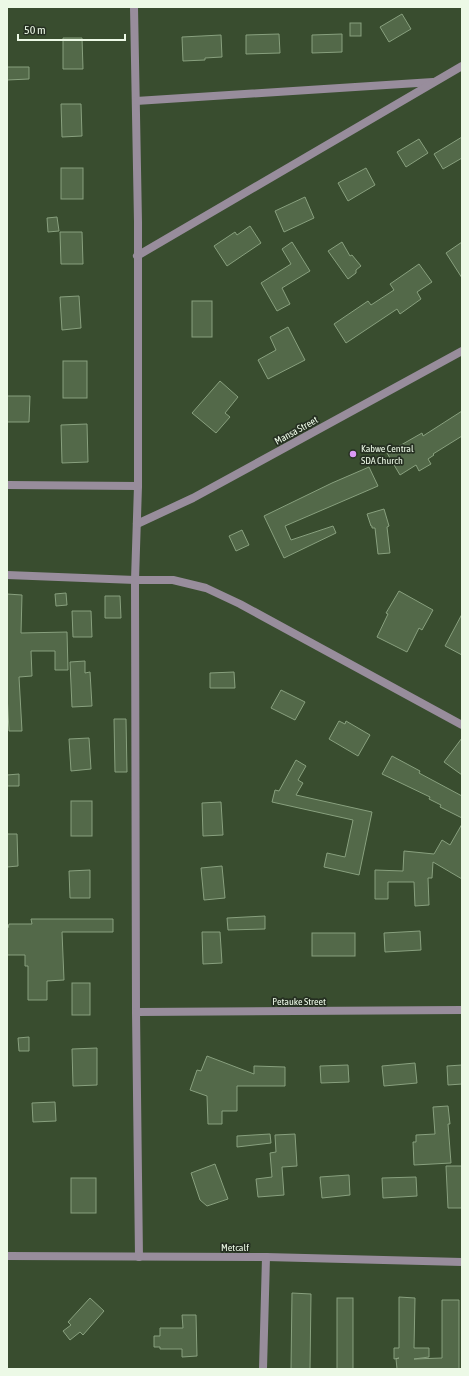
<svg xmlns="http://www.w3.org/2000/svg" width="469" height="1376" font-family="'Asap Condensed',sans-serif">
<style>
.building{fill:#536949;stroke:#88a07e}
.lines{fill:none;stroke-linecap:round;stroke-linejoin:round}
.minor{stroke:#988d9c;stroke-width:8}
.poi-dot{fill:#db99f5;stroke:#263022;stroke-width:1.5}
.labels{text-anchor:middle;stroke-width:3.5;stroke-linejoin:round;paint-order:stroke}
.street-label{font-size:10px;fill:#ecf9e6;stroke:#263022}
.poi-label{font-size:10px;fill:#ecf9e6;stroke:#263022;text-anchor:start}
</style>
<rect width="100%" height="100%" fill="#394d2f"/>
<g class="building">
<path d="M402,14L411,29L389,42L380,27Z"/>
<rect x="350" y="23" width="11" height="13"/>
<path d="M279,34L280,53L246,54V35Z"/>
<path d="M342,34V52L312,53V35Z"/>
<path d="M221,35L222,57L205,58V60L183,61L182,37Z"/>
<path d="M63,38H82L83,69H63Z"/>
<path d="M7,67H29V79L7,80Z"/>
<path d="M61,104H81L82,136L62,137Z"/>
<path d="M462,137V158L443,169L434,154Z"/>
<path d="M419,139L428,153L406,167L397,152Z"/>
<rect x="61" y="168" width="22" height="31"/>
<path d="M366,168L375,185L348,201L338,183Z"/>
<path d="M305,197L314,218L284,232L275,211Z"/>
<path d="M57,217L59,231L48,232L47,218Z"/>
<path d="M250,226L261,243L227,266L214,246L235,232L237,235Z"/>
<path d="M60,232H82L83,264H61Z"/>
<path d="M292,242L310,271L282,288L290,304L277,311L261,283L291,264L282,249Z"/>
<path d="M342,242L350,256L352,255L361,266L356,270V273L348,279L328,251Z"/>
<path d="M462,242V278L446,253Z"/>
<path d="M419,264L432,282L417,292L421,299L400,314L397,309L346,343L334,324L368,301L371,305L394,290L390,284Z"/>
<path d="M79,296L81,328L62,330L60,297Z"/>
<rect x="192" y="301" width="20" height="36"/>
<path d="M288,327L305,360L268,379L258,360L276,350L270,337Z"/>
<rect x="63" y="361" width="24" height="37"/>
<path d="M220,381L238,397L225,413L230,417L216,433L192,413Z"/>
<path d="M7,396H30L29,422H7Z"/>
<path d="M462,411V436L433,454L434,455L428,459L431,464L419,471L416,465L400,475L387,453L422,433L423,436Z"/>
<path d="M87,424L88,462L62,463L61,425Z"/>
<path d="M369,467L378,486L285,526L291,540L333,526L336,533L284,558L264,516L332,483Z"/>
<path d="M384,509L389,526L387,527L390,553L378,554L375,528H372V526H371L367,514Z"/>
<path d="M242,530L249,545L236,551L229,536Z"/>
<path d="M399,591L433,610L422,630L419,628L407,652L377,637L388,614L386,613Z"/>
<path d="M66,593L67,605L56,606L55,594Z"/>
<path d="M7,594L22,595L21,633L67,632L68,670H55V651H31L32,676L19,677L22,731H9L7,694Z"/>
<path d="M105,596H120L121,618H105Z"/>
<path d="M72,611H91L92,637H73Z"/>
<path d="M462,614V655L445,646Z"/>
<path d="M85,661V673L90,672L92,706L72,707L70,662Z"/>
<path d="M234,672L235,688H210V673Z"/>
<path d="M281,690L305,702L295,720L271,708Z"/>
<path d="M114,719H126L127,772H115Z"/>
<path d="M339,721L345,724L346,721L370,735L358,756L329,739Z"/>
<path d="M89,738L91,769L71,771L69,739Z"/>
<path d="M462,738V775L444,762Z"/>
<path d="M392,756L420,771L419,773L462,796V818L440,807L441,805L429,799L430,797L382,774Z"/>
<path d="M296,760L306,766L298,780L303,783L296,795L372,812L359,875L324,867L327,853L345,857L353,820L272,802L275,790L279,791Z"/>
<path d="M19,774V786H7V775Z"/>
<rect x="71" y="801" width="21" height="35"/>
<path d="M221,802L223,835L203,836L202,803Z"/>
<path d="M462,824V879L433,862L432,878H428L429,905L415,906L414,882H388V899H375V870L403,871L404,851L434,854L442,840L450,845Z"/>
<path d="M7,834H17L18,866L7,867Z"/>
<path d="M222,866L225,898L204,900L201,868Z"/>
<path d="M90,870V898H70L69,871Z"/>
<path d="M265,916V929L228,930L227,918Z"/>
<path d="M31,919H113V932H62L64,980L47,981V1000H28V966H25V955H7V928H8L9,924H32Z"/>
<path d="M420,931L421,950L385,952L384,933Z"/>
<path d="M202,932H220L222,963L203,964Z"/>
<rect x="312" y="933" width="43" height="23"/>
<rect x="72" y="983" width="18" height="32"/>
<path d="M29,1037V1051H19L18,1038Z"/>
<path d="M97,1048V1085L73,1086L72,1049Z"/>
<path d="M207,1056L254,1074V1066L285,1067V1086H237V1111H222V1124H208L207,1096L190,1090L197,1070L201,1071Z"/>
<path d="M415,1063L417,1083L384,1086L382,1066Z"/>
<path d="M348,1065L349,1082L321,1083L320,1066Z"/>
<path d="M462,1065V1084L448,1085L447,1066Z"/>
<path d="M55,1102L56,1121L33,1122L32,1103Z"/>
<path d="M448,1106L450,1124H448L451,1163L414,1165L413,1142H416V1135L435,1134L433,1107Z"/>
<path d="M270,1134L271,1143L237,1147V1136Z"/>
<path d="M295,1134L297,1166L282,1167L284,1195L258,1197L256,1179L272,1177L270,1153L276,1152L275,1135Z"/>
<path d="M215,1164L228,1199L207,1206L200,1200L191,1173Z"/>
<path d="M446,1166H462V1208H448Z"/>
<path d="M349,1175L350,1195L322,1198L320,1177Z"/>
<path d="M416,1177L417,1196L383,1198L382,1178Z"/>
<rect x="71" y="1178" width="25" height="35"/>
<path d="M292,1293L311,1294L310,1369H291Z"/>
<path d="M399,1297L415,1298L414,1348H429V1357L414,1359L442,1358V1300H459V1369H397L396,1359L399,1358L394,1359V1348H399Z"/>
<path d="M90,1298L104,1311L83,1335L80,1332L70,1340L63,1331L71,1325L68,1322Z"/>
<rect x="337" y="1298" width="16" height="71"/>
<path d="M182,1315H196L197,1356L182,1357V1349H160V1347H154V1336H160V1328H183Z"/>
</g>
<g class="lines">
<g class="minor">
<path d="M134,7L138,222V486L135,580L136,1012L139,1257"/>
<path d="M136,101L433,82"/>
<path d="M137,256L462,66"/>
<path d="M7,485L138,486"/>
<path d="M137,524L193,498L462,351"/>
<path d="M7,575L135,580H173L206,588L240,604L462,725"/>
<path d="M136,1012L462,1010"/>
<path d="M7,1256L266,1257L462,1262"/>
<path d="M263,1369L266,1257"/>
</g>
</g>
<circle class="poi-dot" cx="353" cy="454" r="4"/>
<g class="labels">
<g class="street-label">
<text transform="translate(296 430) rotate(-29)" y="4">Mansa Street</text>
<text x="299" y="1005">Petauke Street</text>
<text x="235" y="1251">Metcalf</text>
</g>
<g class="poi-label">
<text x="361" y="452">Kabwe Central<tspan x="361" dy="12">SDA Church</tspan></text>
</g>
</g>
<rect width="469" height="1376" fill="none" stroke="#ecf9e6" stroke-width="16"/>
<path d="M18 34v6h107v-6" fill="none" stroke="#ecf9e6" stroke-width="2"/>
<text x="24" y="34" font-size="12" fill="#ecf9e6" stroke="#263022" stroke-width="3" paint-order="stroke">50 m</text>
</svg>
